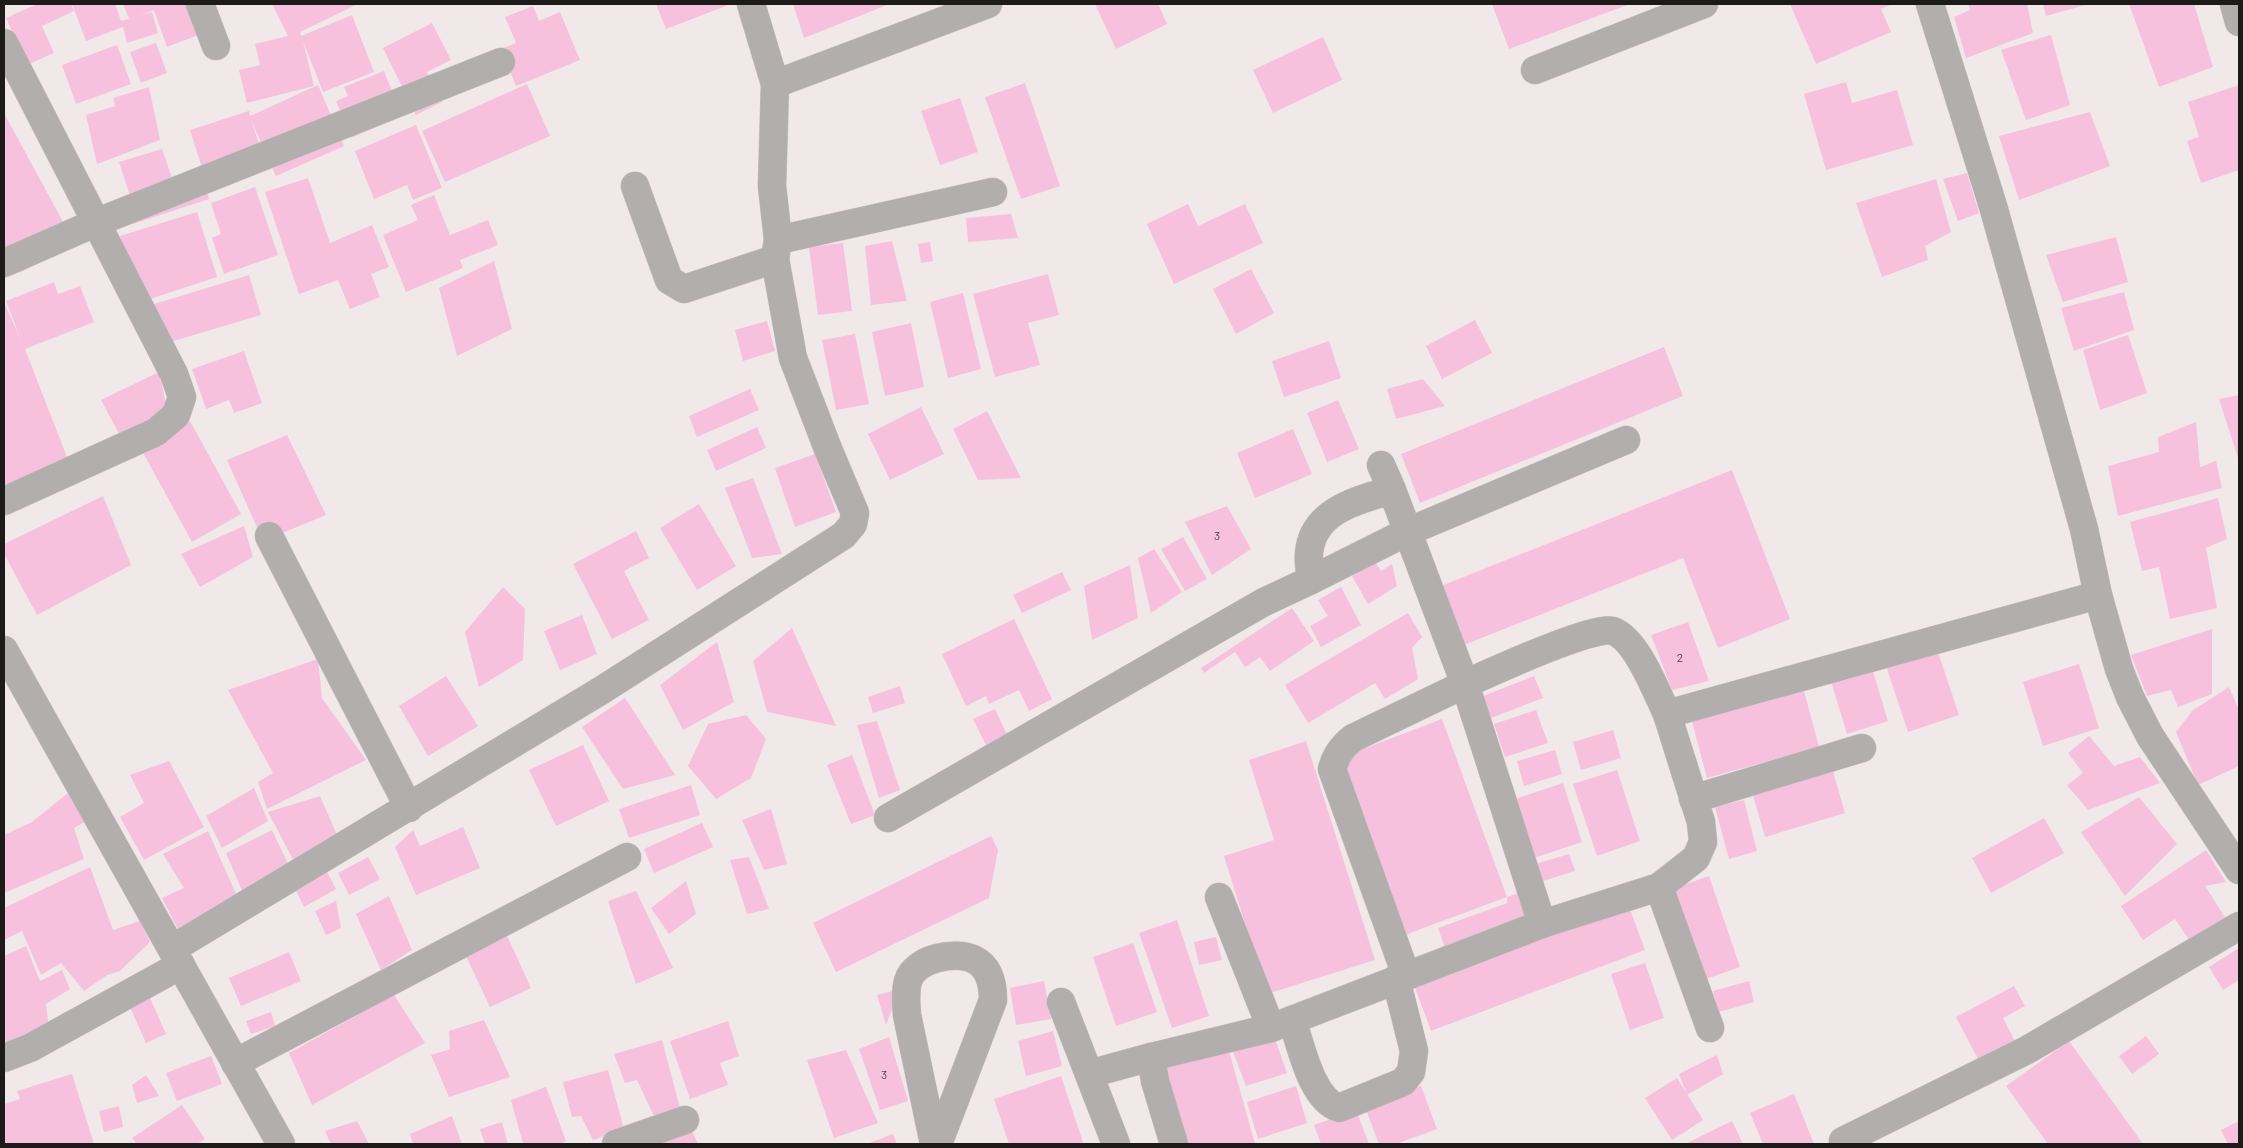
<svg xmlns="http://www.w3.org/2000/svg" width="2243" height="1148" font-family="Barlow,sans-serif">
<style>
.building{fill:#f7c1de}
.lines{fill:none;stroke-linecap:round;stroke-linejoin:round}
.street-casing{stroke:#cbc3c4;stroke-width:29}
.street{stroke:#b2aead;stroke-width:28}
.labels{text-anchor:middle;stroke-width:4.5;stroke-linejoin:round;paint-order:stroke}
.number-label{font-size:12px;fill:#54444b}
</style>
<rect width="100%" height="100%" fill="#f1e8e9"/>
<g class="building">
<path d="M37,4H71L74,11L42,26L54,53L27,65L6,18Z"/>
<path d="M72,4H115L121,21L129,19L123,4H190L201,34L167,47L154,10L140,15L152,12L158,33L127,43L123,27L86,41Z"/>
<path d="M272,4H358L300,32L301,36L352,15L374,72L323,92L303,41L314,86L247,103L239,70L260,65L255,44L288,36Z"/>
<path d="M656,4H731L666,29Z"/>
<path d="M793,4H886L887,5L804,38Z"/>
<path d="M1095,4H1158L1167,24L1116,49Z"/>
<path d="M1492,4H1630L1509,49Z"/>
<path d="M1790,4H1892L1881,9L1891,32L1816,64Z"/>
<path d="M1968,4H2027L2033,33L1966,58L1954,17L1970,10Z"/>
<path d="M2043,4H2089L2046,16Z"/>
<path d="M2129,4H2194L2213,67L2159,87Z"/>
<path d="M533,6L539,21L560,12L580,60L516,86L501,49L516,43L505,17Z"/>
<path d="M432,23L451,60L427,72L442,102L416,115L383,48Z"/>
<path d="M2051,35L2070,105L2026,120L2001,50Z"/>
<path d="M1323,37L1342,80L1273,113L1253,70Z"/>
<path d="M156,43L167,73L141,83L130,52Z"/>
<path d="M117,45L131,84L76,104L62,65Z"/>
<path d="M384,71L402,116L351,138L336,101L348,96L344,87Z"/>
<path d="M1846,82L1852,103L1897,90L1913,145L1826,170L1804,94Z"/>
<path d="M1025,83L1060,186L1021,199L985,97Z"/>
<path d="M527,84L550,136L445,182L422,131Z"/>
<path d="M318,85L344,146L276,176L252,122L267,168L203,172L209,199L133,224L125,198L130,196L119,162L162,149L172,178L202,168L190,130L249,111L250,116Z"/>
<path d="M2239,85V170L2201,183L2187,141L2199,137L2188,102Z"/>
<path d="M149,87L160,140L97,164L86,115L115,106L113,98Z"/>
<path d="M960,98L978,152L940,165L921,111Z"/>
<path d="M2090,112L2110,166L2019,200L1999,136Z"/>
<path d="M4,113L75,244L19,273L4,245Z"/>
<path d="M416,125L442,188L413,200L407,185L374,199L355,151Z"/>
<path d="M1967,173L1979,213L1958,221L1943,179Z"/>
<path d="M308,178L330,243L372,225L389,267L371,274L380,297L350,309L338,280L299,294L265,192Z"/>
<path d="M1936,179L1951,232L1925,246L1928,260L1882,277L1856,203Z"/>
<path d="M255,187L278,255L224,274L212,238L221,234L211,203Z"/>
<path d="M434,195L450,235L488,220L498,245L460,260L463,268L406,292L383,235L418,220L411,205Z"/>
<path d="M1188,204L1198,226L1245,204L1263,243L1174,284L1147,224Z"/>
<path d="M197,212L217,277L141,302L120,236Z"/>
<path d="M1011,214L1018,238L968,242L966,218Z"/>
<path d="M2116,237L2128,282L2063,302L2046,255Z"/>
<path d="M892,241L907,301L871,305L865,246Z"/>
<path d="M930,242L933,261L921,263L918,244Z"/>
<path d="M843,243L852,311L818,315L809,247Z"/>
<path d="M494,261L512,329L457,356L439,288Z"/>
<path d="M1251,269L1274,313L1236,334L1213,289Z"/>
<path d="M1048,274L1059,315L1028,323L1040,365L995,377L973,294Z"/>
<path d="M249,275L261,315L160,345L148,306Z"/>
<path d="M54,282L58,294L80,286L94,322L25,349L70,465L4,499V302L21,340L6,301Z"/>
<path d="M2124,292L2134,330L2074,351L2061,308Z"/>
<path d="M963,293L981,369L948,378L930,302Z"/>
<path d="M1475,320L1492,353L1442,379L1426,346Z"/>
<path d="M767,321L775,351L743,361L735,330Z"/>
<path d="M911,323L924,387L885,396L872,332Z"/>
<path d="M855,334L869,404L836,410L822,340Z"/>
<path d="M2128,335L2147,393L2100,410L2083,350Z"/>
<path d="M1329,341L1341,378L1284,397L1272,361Z"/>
<path d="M1664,347L1683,396L1420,503L1401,454Z"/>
<path d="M244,351L262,403L234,413L229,400L206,409L192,369Z"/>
<path d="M159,372L169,417L123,441L101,400Z"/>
<path d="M1423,379L1445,406L1396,419L1387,389Z"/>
<path d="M750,389L759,410L697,437L689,416Z"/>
<path d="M2239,395V461L2219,399Z"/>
<path d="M1338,400L1359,449L1327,462L1307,413Z"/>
<path d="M921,407L944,454L890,480L868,434Z"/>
<path d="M987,411L1021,478L978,480L953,429Z"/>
<path d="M190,421L241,514L192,542L141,449Z"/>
<path d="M2196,422L2200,467L2216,461L2222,488L2118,516L2108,466L2159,452L2158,437Z"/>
<path d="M757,427L766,448L716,471L707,450Z"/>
<path d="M1293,429L1312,474L1255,498L1237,453Z"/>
<path d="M287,435L326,515L263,541L227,460Z"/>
<path d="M815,454L836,512L795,527L775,468Z"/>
<path d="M1732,470L1790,619L1718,648L1683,558L1464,645L1441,586Z"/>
<path d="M753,478L782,554L752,558L725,488Z"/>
<path d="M103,496L131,565L37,615L4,554V544Z"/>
<path d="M2218,498L2227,539L2206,548L2217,608L2170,619L2159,567L2142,571L2130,522Z"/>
<path d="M699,504L736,566L697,590L660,528Z"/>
<path d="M1227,506L1251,549L1212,575L1185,522Z"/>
<path d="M244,526L253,557L200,587L181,554Z"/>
<path d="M636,531L649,558L624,571L649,620L612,639L573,564Z"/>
<path d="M1183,537L1207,579L1185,591L1161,549Z"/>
<path d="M1154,549L1182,592L1151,613L1138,558Z"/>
<path d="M1375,562L1381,571L1392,564L1397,586L1368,604L1352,576Z"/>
<path d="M1130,565L1138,618L1092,640L1084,586Z"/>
<path d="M1062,572L1071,590L1022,613L1013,595Z"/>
<path d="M503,587L525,609L523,660L479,687L465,632Z"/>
<path d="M1341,587L1361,625L1321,647L1310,626L1328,616L1318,600Z"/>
<path d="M1292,608L1314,641L1270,671L1260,657L1245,667L1235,652L1204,673L1201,668Z"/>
<path d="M1408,613L1422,637L1412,648L1418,679L1385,699L1375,683L1308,723L1285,685Z"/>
<path d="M582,615L597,654L560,670L544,631Z"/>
<path d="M1014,619L1052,699L1029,711L1019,690L989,704L986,696L966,706L942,654Z"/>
<path d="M1688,622L1709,681L1672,690L1651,635Z"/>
<path d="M792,628L836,726L767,712L753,661Z"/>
<path d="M2212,629V694L2178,707L2171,690L2147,696L2131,655Z"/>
<path d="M717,642L734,702L683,730L660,685Z"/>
<path d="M1937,649L1959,715L1908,732L1886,666Z"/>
<path d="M318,659L322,698L366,760L267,809L258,782L273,773L228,690Z"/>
<path d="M2079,664L2099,728L2043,746L2023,682Z"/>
<path d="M1871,665L1888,721L1847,734L1830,678Z"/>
<path d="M446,676L478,726L428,756L399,706Z"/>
<path d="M1534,676L1543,698L1491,718L1483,696Z"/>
<path d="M900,686L905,703L873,713L868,697Z"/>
<path d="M1803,687L1819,747L1707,778L1691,718Z"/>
<path d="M2229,687L2239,710V766L2198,785L2176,732L2193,710Z"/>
<path d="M625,698L675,775L623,789L582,727Z"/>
<path d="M995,709L1011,743L990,753L973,719Z"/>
<path d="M1536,710L1548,743L1505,757L1494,724Z"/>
<path d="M746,715L766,739L751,778L716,799L688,766L708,724Z"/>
<path d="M1442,719L1507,897L1524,891L1533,920L1446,951L1438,928L1507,903V897L1402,936L1341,769L1347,755Z"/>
<path d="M877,721L900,790L879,798L857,725Z"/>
<path d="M1613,730L1621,758L1581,770L1573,742Z"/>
<path d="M2089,736L2114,766L2140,757L2160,783L2088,810L2067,785L2083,773L2068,753Z"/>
<path d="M1306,741L1375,960L1267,994L1224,856L1274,840L1249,760Z"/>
<path d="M583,745L609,801L556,826L529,770Z"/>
<path d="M1555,750L1562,774L1524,786L1517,761Z"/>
<path d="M852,755L875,815L851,824L827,765Z"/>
<path d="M169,761L204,827L144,860L120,817L144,803L130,775Z"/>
<path d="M1617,770L1640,841L1597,856L1573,784Z"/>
<path d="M1833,771L1845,813L1765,837L1753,795Z"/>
<path d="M1563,783L1582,842L1531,859L1512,800Z"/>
<path d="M691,785L700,815L629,838L619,809Z"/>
<path d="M254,788L268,821L222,848L206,816Z"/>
<path d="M72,790L86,821L74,828L84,859L4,893V835L32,822Z"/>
<path d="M320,796L341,844L300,873L268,812Z"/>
<path d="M2139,797L2177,844L2125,896L2081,832Z"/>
<path d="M1744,800L1757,851L1729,859L1715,807Z"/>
<path d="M771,809L787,864L764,870L742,820Z"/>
<path d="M2044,818L2064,853L1991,893L1972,858Z"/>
<path d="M702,823L713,847L654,873L644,849Z"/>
<path d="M463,827L480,868L416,895L395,847L413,830L420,846Z"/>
<path d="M272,830L292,872L244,895L226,853Z"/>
<path d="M208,831L240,903L181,935L162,898L184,888L163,854Z"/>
<path d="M991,836L998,850L989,898L836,972L813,923Z"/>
<path d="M2206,850L2226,882L2205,886L2228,922L2193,946L2175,919L2143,940L2121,906Z"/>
<path d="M1569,854L1575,871L1537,883L1532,865Z"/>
<path d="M368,857L380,879L349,895L338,873Z"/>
<path d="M749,857L769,909L747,914L730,860Z"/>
<path d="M90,867L113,930L140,921L150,942L120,971L107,975L84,991L61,963L41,975L22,931L4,940V908Z"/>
<path d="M326,870L336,889L304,907L294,887Z"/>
<path d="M1709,876L1740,967L1703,980L1672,889Z"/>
<path d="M686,881L696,914L669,934L651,908Z"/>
<path d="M636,891L673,968L636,984L608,901Z"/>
<path d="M389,896L412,950L381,970L356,914Z"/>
<path d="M336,901L341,928L326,935L315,911Z"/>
<path d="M1628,904L1645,950L1431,1031L1414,985Z"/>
<path d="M1177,920L1209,1016L1172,1028L1139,933Z"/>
<path d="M506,933L531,988L490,1007L464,952Z"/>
<path d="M1216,937L1222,960L1199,965L1194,942Z"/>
<path d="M1133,943L1157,1012L1116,1026L1093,957Z"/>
<path d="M26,946L40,981L62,970L70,989L46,1004L50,1038L10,1050L4,1036V956Z"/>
<path d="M2239,948V980L2223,990L2209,967Z"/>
<path d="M289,952L301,981L241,1006L229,978Z"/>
<path d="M1645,963L1664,1018L1630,1030L1611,974Z"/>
<path d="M1044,981L1051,1019L1016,1025L1010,988Z"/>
<path d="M1749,981L1754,1002L1719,1012L1713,991Z"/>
<path d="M2014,986L2025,1006L2003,1018L2017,1045L1981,1065L1956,1017Z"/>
<path d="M900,989L886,1025L877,995Z"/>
<path d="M394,995L425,1043L312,1105L289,1053Z"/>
<path d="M150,998L166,1034L146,1043L130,1007Z"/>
<path d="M271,1012L275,1026L251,1034L246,1021Z"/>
<path d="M484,1020L510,1077L449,1097L431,1055L450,1049L449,1031Z"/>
<path d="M728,1021L739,1056L720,1063L728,1085L690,1099L670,1041Z"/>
<path d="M1053,1031L1062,1066L1026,1076L1018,1041Z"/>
<path d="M1274,1036L1287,1073L1246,1086L1233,1052Z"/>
<path d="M2146,1036L2159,1054L2132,1074L2119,1056Z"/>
<path d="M889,1037L908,1101L880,1110L859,1049Z"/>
<path d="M662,1040L680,1108L654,1116L637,1080L625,1083L614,1054Z"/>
<path d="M1226,1040L1255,1144H1181L1155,1060Z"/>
<path d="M2069,1041L2143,1144H2048L2006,1086Z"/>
<path d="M846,1050L878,1123L834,1138L807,1060Z"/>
<path d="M1717,1055L1723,1074L1687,1095L1679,1074Z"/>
<path d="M211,1056L222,1084L177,1101L166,1073Z"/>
<path d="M608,1070L624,1129L593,1140L581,1116L572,1117L563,1082Z"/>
<path d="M72,1074L94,1144H4V1104L20,1099L17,1091Z"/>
<path d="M146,1075L159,1096L137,1103L132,1085Z"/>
<path d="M1061,1076L1083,1142L1078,1144H1009L994,1099Z"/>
<path d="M1677,1078L1703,1120L1672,1140L1645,1098Z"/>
<path d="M1296,1086L1307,1123L1258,1139L1247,1102Z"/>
<path d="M1421,1086L1437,1129L1396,1144H1379L1365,1107Z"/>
<path d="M546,1087L566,1141L560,1144H523L511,1100Z"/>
<path d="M1794,1094L1814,1144H1763L1750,1113Z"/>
<path d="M182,1105L205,1139L197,1144H137L132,1138Z"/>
<path d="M119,1106L123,1127L104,1132L99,1111Z"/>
<path d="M1356,1110L1369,1144H1321L1314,1125Z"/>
<path d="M452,1116L462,1144H413L410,1134Z"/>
<path d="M357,1121L369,1144H331L325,1131Z"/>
<path d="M1732,1121L1743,1144H1685Z"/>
<path d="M2239,1121V1144H2228L2221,1130Z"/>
<path d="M502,1122L508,1144H485L480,1129Z"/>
<path d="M691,1129L698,1144H658Z"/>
<path d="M893,1134L897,1144H867Z"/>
</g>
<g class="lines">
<g class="street-casing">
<g id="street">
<path d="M200,4L216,46"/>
<path d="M1930,4L1993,206L2084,529L2098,595L2119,669L2130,697L2150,736L2239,870"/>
<path d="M2234,4L2239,22"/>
<path d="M4,43L174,374L182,397L176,415L156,432L4,501"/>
<path d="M1535,70L1704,4"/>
<path d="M775,84L988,4"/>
<path d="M635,186L669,280L684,289L775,259"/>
<path d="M778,240L993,192"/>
<path d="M4,263L95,223L501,62"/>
<path d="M1381,465L1392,490"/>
<path d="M269,536L409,808"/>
<path d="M1311,580L1407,532L1626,440"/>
<path d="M4,650L281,1144"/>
<path d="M1693,799L1862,748"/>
<path d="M888,818L1264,602L1311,580C1310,571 1308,561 1309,553C1313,510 1358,500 1392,490L1465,684C1487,674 1596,624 1613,631C1637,640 1656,691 1667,714L2098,595"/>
<path d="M1659,887L1710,1028"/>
<path d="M1219,897L1271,1028"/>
<path d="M172,949L602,690L844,535L853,524L855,513L828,449L793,358L775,259L778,240L772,186L775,84L751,4"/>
<path d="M1406,975L1332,769C1336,755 1342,747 1353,738L1465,684L1542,924"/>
<path d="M1061,1002L1116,1144"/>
<path d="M1292,1020C1301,1045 1311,1099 1339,1108L1403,1082L1411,1072L1414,1051L1396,979"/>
<path d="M4,1058L30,1048L181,965"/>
<path d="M235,1063L627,857"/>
<path d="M1089,1074L1151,1057"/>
<path d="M1843,1141L2027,1050L2239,926"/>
<path d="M616,1144L685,1120"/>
<path d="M934,1144L907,1015C906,1004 905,992 908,981C915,958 956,950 975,960C990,968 993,985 993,1000L938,1144"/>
<path d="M1174,1144L1155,1081L1151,1057L1271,1028L1542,924L1659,887L1696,858L1703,842L1701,822L1667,714"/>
</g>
</g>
<use href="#street" class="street"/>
</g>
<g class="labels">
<g class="number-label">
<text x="1217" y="540">3</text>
<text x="1680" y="662">2</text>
<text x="884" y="1079">3</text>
</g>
</g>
<rect width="2243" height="1148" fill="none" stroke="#1d1a1a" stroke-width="10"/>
</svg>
